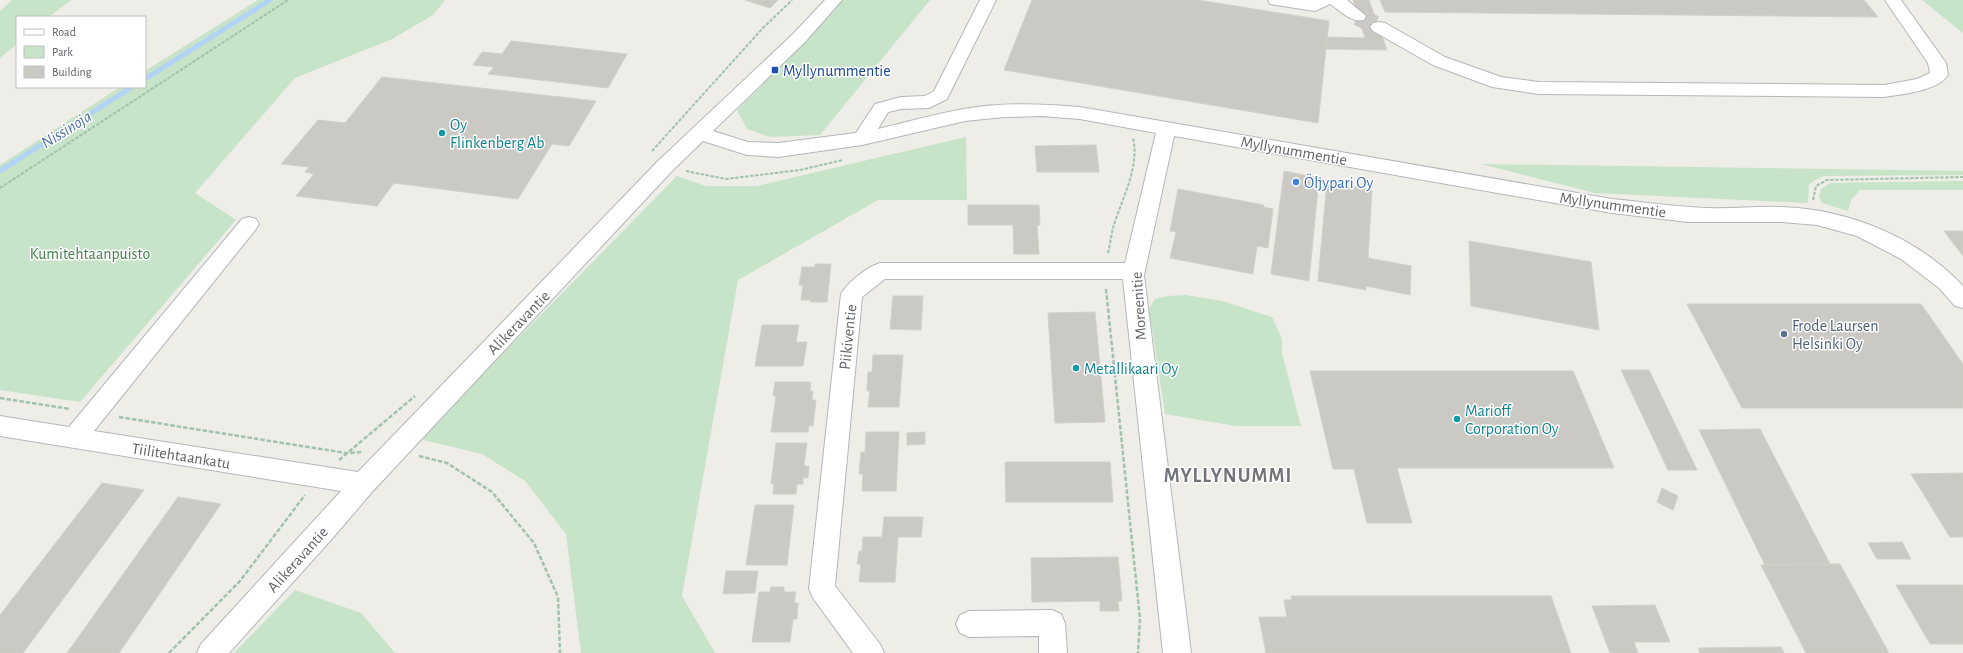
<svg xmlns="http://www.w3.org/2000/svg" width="1963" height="653" font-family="'Alegreya Sans',sans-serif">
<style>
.green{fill:#c7e3c8}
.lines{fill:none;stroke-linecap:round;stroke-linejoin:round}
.stream{stroke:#b1d3f5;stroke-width:5}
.building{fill:#cac9c4;stroke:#d3d0c6}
.minor-tunnel{stroke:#cbcac6;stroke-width:19;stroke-dasharray:19 10;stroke-linecap:butt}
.minor-casing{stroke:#b4b6ba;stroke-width:2}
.path-far1{stroke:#a0c3ac;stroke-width:2;stroke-dasharray:3.5 1.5;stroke-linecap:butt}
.path{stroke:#a0c3ac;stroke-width:2.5;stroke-dasharray:4.5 2;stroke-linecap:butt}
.minor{fill:#fff;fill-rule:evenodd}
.transit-dot{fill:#1a4fb4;stroke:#fff;stroke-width:1.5}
.culture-dot{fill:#0f9aa8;stroke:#fff;stroke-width:1.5}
.shop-dot{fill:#3f7fe0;stroke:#fff;stroke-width:1.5}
.service-dot{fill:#5c6f8a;stroke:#fff;stroke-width:1.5}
.labels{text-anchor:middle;stroke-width:3;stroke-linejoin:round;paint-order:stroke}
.transit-label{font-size:16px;fill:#164399;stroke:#fff;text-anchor:start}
.culture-label{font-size:16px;fill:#0d838f;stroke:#fff;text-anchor:start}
.street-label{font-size:16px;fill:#5e6165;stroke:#fff}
.shop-label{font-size:16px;fill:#366cbe;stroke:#fff;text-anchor:start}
.park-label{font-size:16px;fill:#408248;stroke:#fff}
.service-label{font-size:16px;fill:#4e5e75;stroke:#fff;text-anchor:start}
.water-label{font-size:17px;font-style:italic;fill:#4e74a6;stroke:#fff}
.district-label{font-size:20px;font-weight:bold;letter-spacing:1px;fill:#707377;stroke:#fff}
</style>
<rect width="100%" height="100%" fill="#efede7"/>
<g class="green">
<path d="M12,0H71L49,17H17V44L0,58V11Z"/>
<path d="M258,0H445L433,15L392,39L295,78L195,193L236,220L80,402L0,390V165L120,87H145V71Z"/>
<path d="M841,0H930L820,135L770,137L747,129L737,110L808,39Z"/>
<path d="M1922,0H1963V33Z"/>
<path d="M966,137L967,200H878L738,280L682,596L715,653H581L566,534L525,481L482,454L419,439L677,176L706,186H757Z"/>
<path d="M1481,164L1963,171V175L1823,176L1809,184L1808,203L1595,193Z"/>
<path d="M1963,181V190H1860L1851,200L1848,211L1822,203L1819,197L1821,189L1830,183Z"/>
<path d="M1186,295L1222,301L1272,317L1282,339V353L1301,426H1236L1165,414L1152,327L1148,310L1155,299L1168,296Z"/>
<path d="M295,590L361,613L395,653H234Z"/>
</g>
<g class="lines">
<g class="stream">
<path d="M145,79L270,0"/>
<path d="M0,171L132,87"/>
</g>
</g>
<g class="building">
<path d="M745,0H778L770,8Z"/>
<path d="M1032,0H1198L1329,21L1318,123L1004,70Z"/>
<path d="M1353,0H1369L1387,50L1326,49L1327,37L1365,38Z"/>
<path d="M1380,0H1864L1878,17L1385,12Z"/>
<path d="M511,41L627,54L608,88L488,74L494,67L473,65L482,52L502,54Z"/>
<path d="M382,77L596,101L569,146L552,144L518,199L394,183L377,206L296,196L314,174L305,172L309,167L281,164L318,120L345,123Z"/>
<path d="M1096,145L1099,172H1037L1035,146Z"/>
<path d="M1284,171L1319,178L1309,281L1271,274Z"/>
<path d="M1327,182L1372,190L1368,258L1411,266L1410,295L1366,286V290L1318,281Z"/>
<path d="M1178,189L1264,205L1263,207L1273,209L1268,248L1257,246L1253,274L1170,258L1176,232L1170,231Z"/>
<path d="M968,205H1039L1040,225H1037L1039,254H1014L1013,225H968Z"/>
<path d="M1944,231H1963V256Z"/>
<path d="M1469,241L1591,262L1599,330L1471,306Z"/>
<path d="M815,264H831L827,302H810L811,300H801L803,285H799L802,267H815Z"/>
<path d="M893,296H923L921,330L890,329Z"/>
<path d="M1687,304H1921L1963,364V408H1742Z"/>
<path d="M1095,312L1105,422L1055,423L1048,313Z"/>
<path d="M762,325H799L796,342H807L803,366H755Z"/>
<path d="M873,355H903L899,407H868L870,391H867L868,372H872Z"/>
<path d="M1621,370H1649L1697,470H1668Z"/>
<path d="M1310,371H1573L1614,468H1397L1412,523H1367L1354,469H1333Z"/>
<path d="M775,382H811L810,391H813L812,400H816L813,426H809L808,432H771L776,396H773Z"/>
<path d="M1760,429L1830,564L1765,565L1699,430Z"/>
<path d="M866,432H899L896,491H862L863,474H859L861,452H865Z"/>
<path d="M925,432V444L907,445V433Z"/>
<path d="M776,443H807L804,466H809L808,478H803V484H797L796,494H773L774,484H771Z"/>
<path d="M1005,462H1110L1113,502H1006Z"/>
<path d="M1963,473V537H1950L1911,474Z"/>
<path d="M102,483L144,490L23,653H0V615Z"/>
<path d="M1662,488L1678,496L1673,510L1657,502Z"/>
<path d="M178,497L221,504L119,653H67Z"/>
<path d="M755,505H794L787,565H746Z"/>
<path d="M884,517H923L921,537H898L895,582H859L861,564H857L859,551H862L863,537H882Z"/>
<path d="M1902,542L1911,559H1877L1868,543Z"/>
<path d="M1118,557L1122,601H1118L1119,611H1100V601L1032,602L1031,558Z"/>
<path d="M1840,564L1889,653H1806L1761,565Z"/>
<path d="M726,571H758L755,593L723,594Z"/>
<path d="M1896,585H1963V644H1930Z"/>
<path d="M771,587H784V592H796L794,603H798L797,619H793L790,642H752L759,592H770Z"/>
<path d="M1291,596H1551L1571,653H1266L1259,617H1287L1284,600H1292Z"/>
<path d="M1655,605L1670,642H1634L1638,653H1610L1592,606Z"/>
<path d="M1781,647L1784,653H1700L1698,648Z"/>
</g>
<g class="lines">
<path class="minor-tunnel" d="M1358,16L1379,27"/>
<g class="minor-casing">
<g id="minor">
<path d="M825,0H842L805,42L713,131L748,142L778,143L856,133L875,104L901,97L925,96L934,91L980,0H996L947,99L929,108L901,109L888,112L878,129C907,122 935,114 964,109C1002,102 1042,104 1080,107L1612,199C1644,202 1676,207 1709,208C1733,209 1757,206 1781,207C1848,209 1917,237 1963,286V308L1955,306L1939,288L1901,259L1857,236L1817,225L1782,222H1688L1612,213L1174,136L1144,275L1191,653H1163L1123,279H885L862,297L835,586L880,644L884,653H853L813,598L809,589L841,294C848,282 867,267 880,263H1125L1156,133L1080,119L1042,116L1004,117L965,121L862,145L778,157L747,155L703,141L672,171L372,492L331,540L229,653H197L201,644L341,491L0,436V416L69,427L242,219L249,217L256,219L259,224L256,229L94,431L358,472L658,161L793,34Z"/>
<path d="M1268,0H1347L1366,16L1364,20C1351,23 1341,11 1330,4L1315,11L1276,5L1270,4Z"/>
<path d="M1885,0H1901L1946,63L1948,75C1938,91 1902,94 1884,97L1539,94L1492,87L1433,65L1373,31L1370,27L1373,23L1379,22L1385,23L1445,57L1501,77L1539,82L1884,85L1917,79L1930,73L1928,63Z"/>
<path d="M1052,610L1061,614L1065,623L1067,653H1039V636L969,637L960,633L956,624L960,615L969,611Z"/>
</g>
</g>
<g class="path-far1">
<path d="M652,151L762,29L792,0"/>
<path d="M686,171L726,179L800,170L843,160"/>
<path d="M0,188L288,0"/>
<path d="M1813,200L1816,186L1827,180L1963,177"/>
<path d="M1108,253C1110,245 1111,236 1113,228C1121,200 1140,168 1133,138"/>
</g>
<g class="path">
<path d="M1106,289L1140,619L1138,653"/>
<path d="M0,398L70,409"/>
<path d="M119,417L346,453L363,452"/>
<path d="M419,456L447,463L492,492L534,543L558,597L560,653"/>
<path d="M339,460L415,396"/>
<path d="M169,653L240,581L305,495"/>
</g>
<use href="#minor" class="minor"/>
</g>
<rect class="transit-dot" x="771" y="66" width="8" height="8" rx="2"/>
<g class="culture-dot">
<circle cx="442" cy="133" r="4"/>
<circle cx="1076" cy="368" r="4"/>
<circle cx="1457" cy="419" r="4"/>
</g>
<circle class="shop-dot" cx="1296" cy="182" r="4"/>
<circle class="service-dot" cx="1784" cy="334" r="4"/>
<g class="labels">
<g class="transit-label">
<text x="783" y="76">Myllynummentie</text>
</g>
<g class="culture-label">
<text x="450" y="130">Oy<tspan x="450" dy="18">Flinkenberg Ab</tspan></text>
<text x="1084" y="374">Metallikaari Oy</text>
<text x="1465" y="416">Marioff<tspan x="1465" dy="18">Corporation Oy</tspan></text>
</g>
<g class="street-label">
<text transform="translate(1294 150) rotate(10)" y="6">Myllynummentie</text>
<text transform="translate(1613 204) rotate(8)" y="6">Myllynummentie</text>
<text transform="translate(1138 306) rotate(-94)" y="6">Moreenitie</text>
<text transform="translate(518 322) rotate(-46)" y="6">Alikeravantie</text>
<text transform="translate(847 337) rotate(-84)" y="6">Piikiventie</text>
<text transform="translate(181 455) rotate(9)" y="6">Tiilitehtaankatu</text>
<text transform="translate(297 559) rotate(-48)" y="6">Alikeravantie</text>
</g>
<g class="shop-label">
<text x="1304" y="188">Öljypari Oy</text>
</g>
<g class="park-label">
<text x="90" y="259">Kumitehtaanpuisto</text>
</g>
<g class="service-label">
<text x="1792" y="331">Frode Laursen<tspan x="1792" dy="18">Helsinki Oy</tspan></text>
</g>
<g class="water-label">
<text transform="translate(66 129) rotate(-32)" y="6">Nissinoja</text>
</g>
<g class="district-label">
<text x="1228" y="482">MYLLYNUMMI</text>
</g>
</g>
<rect x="16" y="16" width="130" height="72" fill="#ffffff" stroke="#bfc0c1"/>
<rect x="24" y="29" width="20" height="6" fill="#ffffff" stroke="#bfc0c1"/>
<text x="52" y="36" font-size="12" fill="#5e6165">Road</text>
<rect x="24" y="46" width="20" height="12" fill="#c7e3c8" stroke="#bfc0c1"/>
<text x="52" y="56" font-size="12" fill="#5e6165">Park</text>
<rect x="24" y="66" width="20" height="12" fill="#cac9c4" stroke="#bfc0c1"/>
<text x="52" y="76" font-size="12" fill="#5e6165">Building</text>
</svg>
